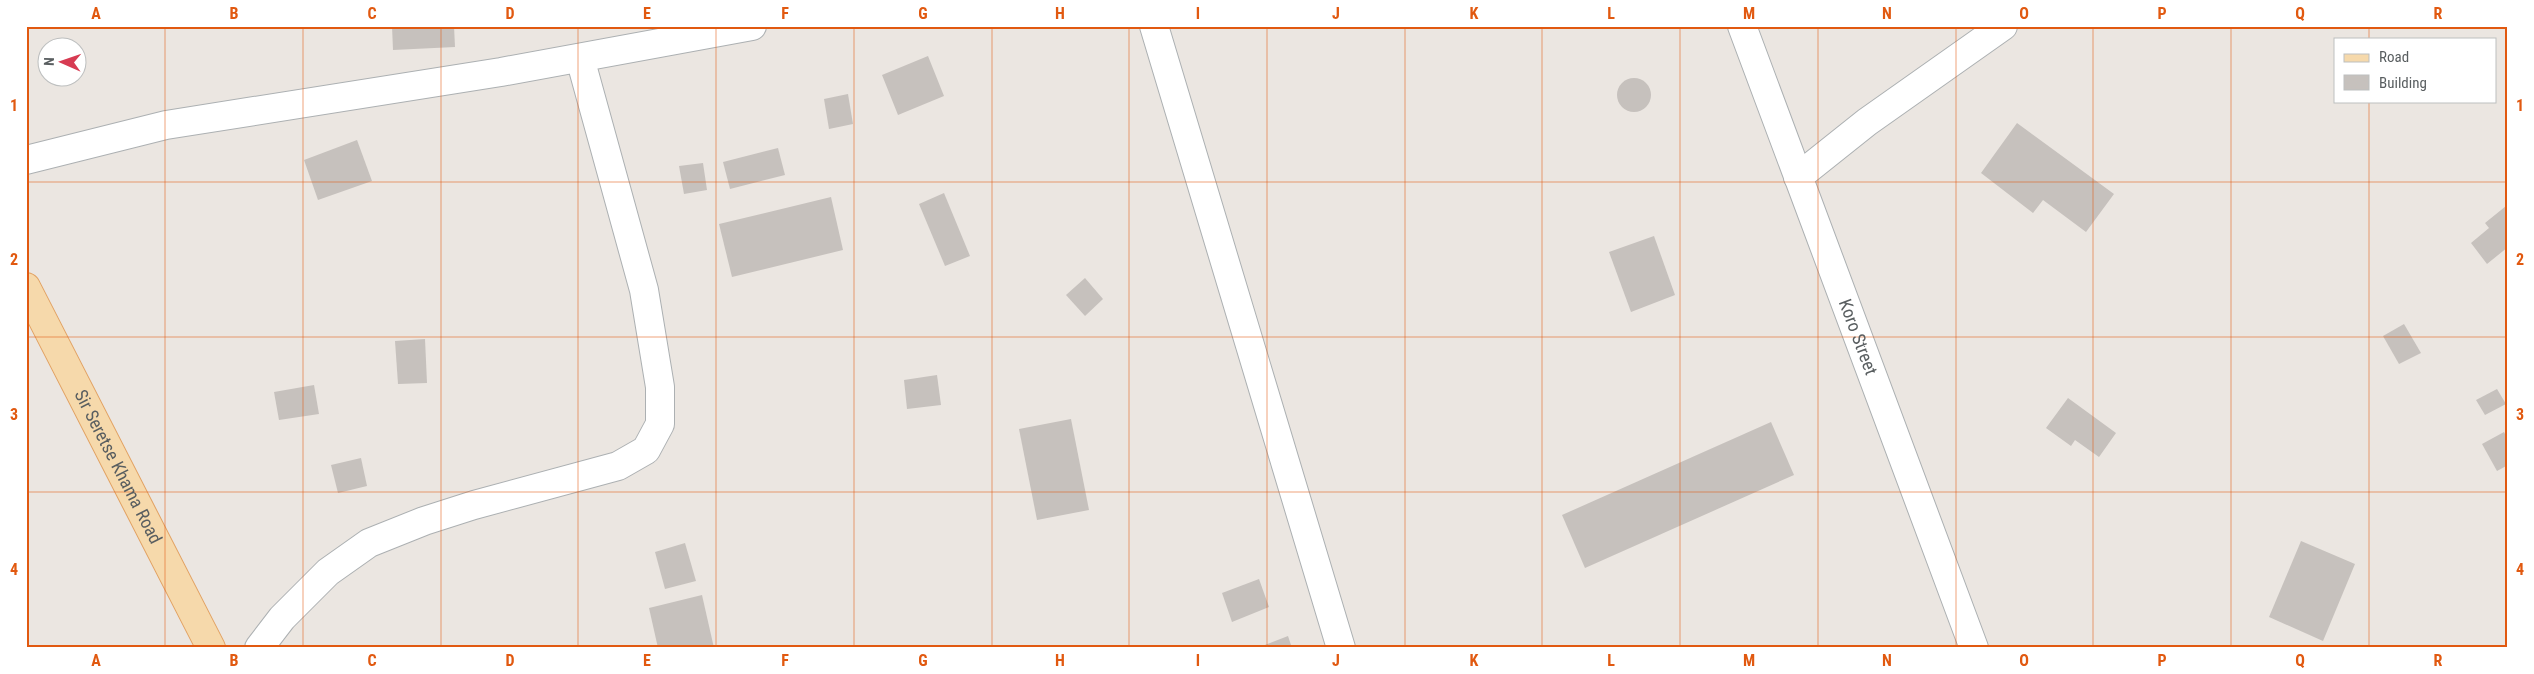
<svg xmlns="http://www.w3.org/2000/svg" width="2534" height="674" font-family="'Roboto Condensed',sans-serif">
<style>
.building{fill:#c6c1bd}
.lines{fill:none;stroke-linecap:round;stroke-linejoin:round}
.minor-casing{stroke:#acb0b2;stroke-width:30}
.major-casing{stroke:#e2a263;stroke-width:30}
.minor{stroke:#fff;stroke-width:28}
.major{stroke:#f6d9ab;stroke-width:28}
.grid{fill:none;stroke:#e15910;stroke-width:1;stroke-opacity:0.55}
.labels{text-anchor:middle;stroke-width:5;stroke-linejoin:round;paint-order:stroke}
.street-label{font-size:18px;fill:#595e60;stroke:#fff}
.neatline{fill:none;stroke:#e15910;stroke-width:2}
.grid-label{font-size:16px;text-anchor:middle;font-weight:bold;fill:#e15910}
</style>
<rect width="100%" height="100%" fill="#ebe6e1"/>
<g class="building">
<path d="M392,26H454L455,47L393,50Z"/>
<path d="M928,56L944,96L898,115L882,75Z"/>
<circle cx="1634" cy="95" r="17"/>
<path d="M848,94L853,124L829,129L824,99Z"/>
<path d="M2017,123L2114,194L2086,232L2043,200L2033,213L1981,173Z"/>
<path d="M357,140L372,181L318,200L304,160Z"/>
<path d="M778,148L785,175L730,189L723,162Z"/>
<path d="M703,163L707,190L684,194L679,166Z"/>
<path d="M944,193L970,256L945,266L919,204Z"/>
<path d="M831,197L843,250L732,277L719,224Z"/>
<path d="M2506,206L2508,209V247L2487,264L2471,243L2489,228L2485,223Z"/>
<path d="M1654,236L1675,295L1631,312L1609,252Z"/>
<path d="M1085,278L1103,299L1085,316L1066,295Z"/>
<path d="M2404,324L2421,353L2399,364L2383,336Z"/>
<path d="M425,339L427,383L398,384L395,341Z"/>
<path d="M937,375L941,405L907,409L904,380Z"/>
<path d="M314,385L319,414L279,420L274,392Z"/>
<path d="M2497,389L2506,404L2485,415L2476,400Z"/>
<path d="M2068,398L2116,433L2099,457L2075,440L2071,446L2046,428Z"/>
<path d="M1071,419L1089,510L1037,520L1019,429Z"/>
<path d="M1771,422L1794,475L1585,568L1562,515Z"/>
<path d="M2504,432L2508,440V465L2497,471L2482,444Z"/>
<path d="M361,458L367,486L338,493L331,465Z"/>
<path d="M2301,541L2355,564L2323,641L2269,617Z"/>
<path d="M685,543L696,581L665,589L655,552Z"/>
<path d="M1259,579L1269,607L1232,622L1222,593Z"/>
<path d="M702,595L714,648H658L649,608Z"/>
<path d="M1288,636L1292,648H1257Z"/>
</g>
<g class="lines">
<g class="minor-casing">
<g id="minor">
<path d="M1154,26L1341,648"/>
<path id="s1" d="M1742,26L1974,648"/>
<path d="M26,160L166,125L501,72L752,26"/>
<path d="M1798,177L1867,122L2003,26"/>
<path d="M259,648L282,618L328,572L369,543L424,521L474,505L618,466L646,450L660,424V387L644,290L580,58"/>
</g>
</g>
<g class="major-casing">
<g id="major">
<path id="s2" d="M26,287L211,648"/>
</g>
</g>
<use href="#minor" class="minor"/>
<use href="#major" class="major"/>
</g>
<path class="grid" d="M165,26V648M303,26V648M441,26V648M578,26V648M716,26V648M854,26V648M992,26V648M1129,26V648M1267,26V648M1405,26V648M1542,26V648M1680,26V648M1818,26V648M1956,26V648M2093,26V648M2231,26V648M2369,26V39M2369,101V648M26,182H2508M26,337H2508M26,492H2508"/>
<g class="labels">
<g class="street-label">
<text dy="6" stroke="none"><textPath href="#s1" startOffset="332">Koro Street</textPath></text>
<text dy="6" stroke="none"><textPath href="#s2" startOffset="202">Sir Seretse Khama Road</textPath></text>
</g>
</g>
<rect width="2534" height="674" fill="none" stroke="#ffffff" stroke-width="55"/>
<rect x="2334" y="38" width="162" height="65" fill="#ffffff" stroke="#bdbfbf"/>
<rect x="2344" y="54" width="25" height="8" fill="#f6d9ab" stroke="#bdbfbf"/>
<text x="2379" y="62" font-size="15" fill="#595e60">Road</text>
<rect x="2344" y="75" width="25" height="15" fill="#c6c1bd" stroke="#bdbfbf"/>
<text x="2379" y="88" font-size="15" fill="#595e60">Building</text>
<g transform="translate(62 62) rotate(272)"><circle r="24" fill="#ffffff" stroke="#bdbfbf"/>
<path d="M0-4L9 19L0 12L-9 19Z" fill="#d73b52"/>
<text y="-8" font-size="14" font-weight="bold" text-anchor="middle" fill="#595e60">N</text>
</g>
<rect x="28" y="28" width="2478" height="618" class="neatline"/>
<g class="grid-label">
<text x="96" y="19">A</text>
<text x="234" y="19">B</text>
<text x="372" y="19">C</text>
<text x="510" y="19">D</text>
<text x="647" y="19">E</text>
<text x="785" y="19">F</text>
<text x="923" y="19">G</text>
<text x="1060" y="19">H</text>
<text x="1198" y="19">I</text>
<text x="1336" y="19">J</text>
<text x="1474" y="19">K</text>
<text x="1611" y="19">L</text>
<text x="1749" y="19">M</text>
<text x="1887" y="19">N</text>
<text x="2024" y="19">O</text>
<text x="2162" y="19">P</text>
<text x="2300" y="19">Q</text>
<text x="2438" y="19">R</text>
<text x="14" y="111">1</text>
<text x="2520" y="111">1</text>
<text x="14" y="265">2</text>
<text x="2520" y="265">2</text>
<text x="14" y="420">3</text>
<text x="2520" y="420">3</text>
<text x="14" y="575">4</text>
<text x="2520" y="575">4</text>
<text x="96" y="666">A</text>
<text x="234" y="666">B</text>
<text x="372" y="666">C</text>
<text x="510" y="666">D</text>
<text x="647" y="666">E</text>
<text x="785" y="666">F</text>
<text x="923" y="666">G</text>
<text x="1060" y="666">H</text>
<text x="1198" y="666">I</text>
<text x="1336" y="666">J</text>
<text x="1474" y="666">K</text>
<text x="1611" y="666">L</text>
<text x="1749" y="666">M</text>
<text x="1887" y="666">N</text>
<text x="2024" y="666">O</text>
<text x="2162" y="666">P</text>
<text x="2300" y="666">Q</text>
<text x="2438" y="666">R</text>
</g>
</svg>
